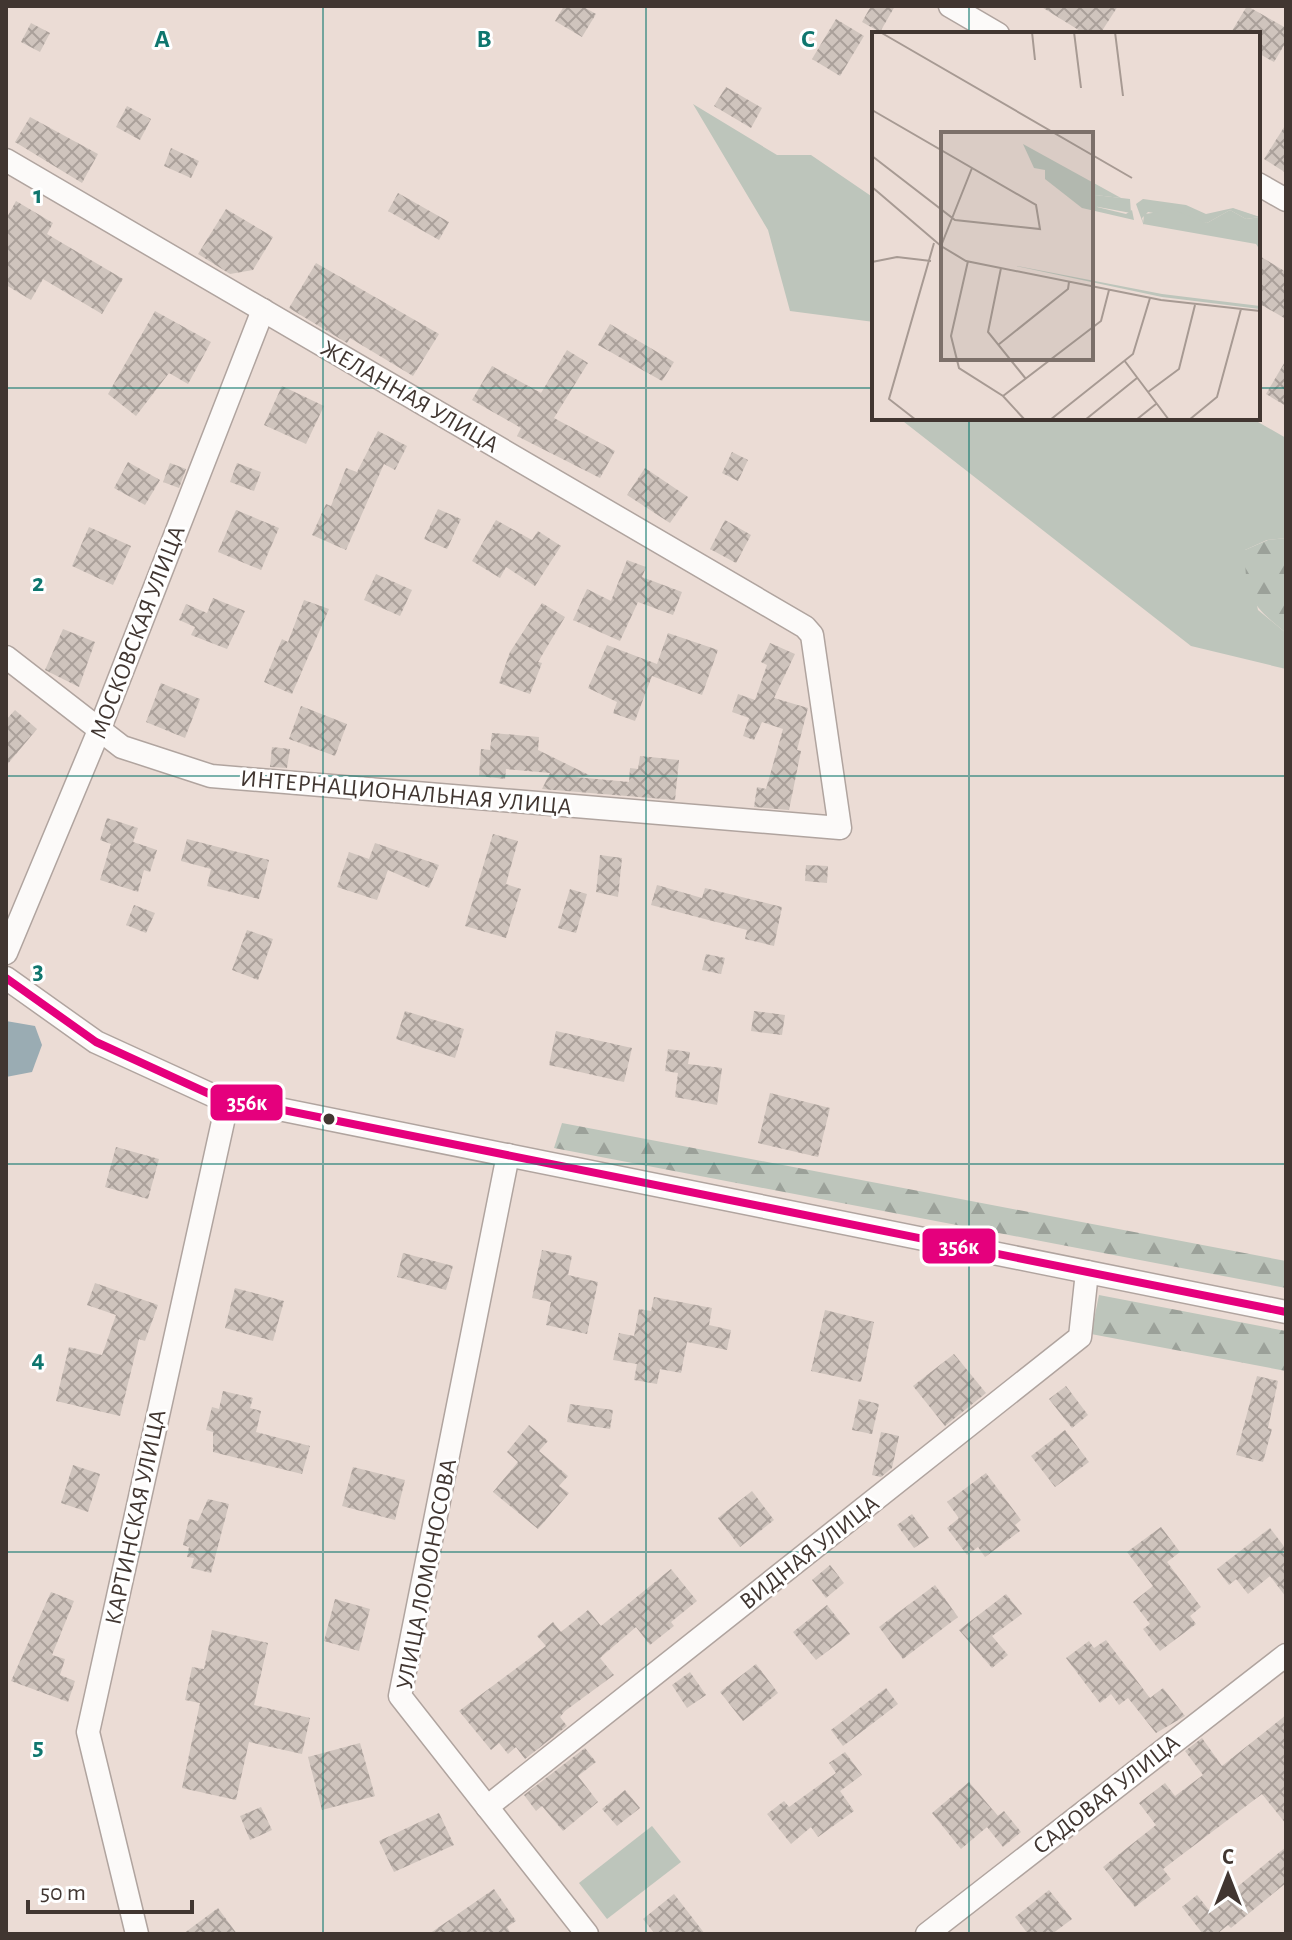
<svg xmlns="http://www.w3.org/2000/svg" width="1292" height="1940" font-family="'Alegreya Sans',sans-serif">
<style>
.green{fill:#bdc5bb}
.forest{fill:url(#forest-firs)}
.water{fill:#9aacb3}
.building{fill:url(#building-cross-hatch)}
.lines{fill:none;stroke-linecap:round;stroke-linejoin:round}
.minor-casing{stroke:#b0a49f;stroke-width:25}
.minor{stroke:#fcfaf9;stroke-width:22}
.bus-1-casing{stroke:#fff;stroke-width:14}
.bus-1{stroke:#e5007d;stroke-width:8}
.grid{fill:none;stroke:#0f766e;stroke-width:2;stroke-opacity:0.55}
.bus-dot{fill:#413631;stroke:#fff;stroke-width:3}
.labels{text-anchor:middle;stroke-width:6;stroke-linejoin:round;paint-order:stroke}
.street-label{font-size:24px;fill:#413631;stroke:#fff}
.inset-road{fill:none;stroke:#a79a93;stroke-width:2}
.view{fill:#7c706a;fill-opacity:0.15;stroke:#7c706a;stroke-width:4}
.inset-edge{fill:none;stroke:#413631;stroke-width:4}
.grid-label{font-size:26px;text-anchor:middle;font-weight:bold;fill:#0f766e;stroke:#fff;stroke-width:6;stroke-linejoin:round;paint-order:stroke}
.line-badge{stroke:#fff;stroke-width:3}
.badge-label{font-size:22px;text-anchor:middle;font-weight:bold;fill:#fff}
</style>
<defs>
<pattern id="forest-firs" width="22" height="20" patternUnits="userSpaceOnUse" patternTransform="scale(2)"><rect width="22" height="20" fill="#bdc5bb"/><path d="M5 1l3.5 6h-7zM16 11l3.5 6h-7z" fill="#9ba199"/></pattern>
<pattern id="building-cross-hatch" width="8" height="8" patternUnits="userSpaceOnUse" patternTransform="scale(2)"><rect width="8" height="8" fill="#cfc4bd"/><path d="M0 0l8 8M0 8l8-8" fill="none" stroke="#aaa09a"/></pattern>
</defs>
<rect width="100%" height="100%" fill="#ebdcd5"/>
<g class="green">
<path d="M693,104L777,155H811L874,198V322L790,311L768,230Z"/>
<path d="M899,418H1251L1286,438V538L1267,540L1245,550L1258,610L1286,633V669L1191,646Z"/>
<path d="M652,1826L681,1862L607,1919L579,1883Z"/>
</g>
<g class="forest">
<path d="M1286,538V633C1250,604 1245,596 1245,550L1268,540Z"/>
<path d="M562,1123L1286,1261V1288L554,1148Z"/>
<path d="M1099,1295L1286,1331V1371L1091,1334Z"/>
</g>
<path class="water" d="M6,1021L35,1026L42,1045L32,1072L6,1077Z"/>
<g class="building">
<path d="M564,6H582L596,14L582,37L555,21Z"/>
<path d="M871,6H895L880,32L862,22Z"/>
<path d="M1040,6H1118L1100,34H1085Z"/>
<path d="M1247,6L1286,28V42L1274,62L1258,53V34H1230Z"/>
<path d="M836,19L864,36L840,76L812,59Z"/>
<path d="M31,23L50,33L40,52L21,42Z"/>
<path d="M726,87L762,108L751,128L714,106Z"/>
<path d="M127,106L151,119L140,140L116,127Z"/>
<path d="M30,117L98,154L82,183L15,142Z"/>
<path d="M1286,124V173L1264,159Z"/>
<path d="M171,148L199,161L191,178L164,166Z"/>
<path d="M398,193L449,222L439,240L388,211Z"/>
<path d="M16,201L53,223L47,234L123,279L102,314L43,279L31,300L6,285V219Z"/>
<path d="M226,209L273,237L253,270L230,274L198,254Z"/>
<path d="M1258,255L1286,272V319L1258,303Z"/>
<path d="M316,263L439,334L413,376L350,338L347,343L289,308Z"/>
<path d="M155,311L211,342L188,384L169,373L136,416L108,394Z"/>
<path d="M610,324L674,362L662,381L598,345Z"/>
<path d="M567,350L588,363L554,418L615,451L600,478L517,436L521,428L472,400L492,366L541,393Z"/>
<path d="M1286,360V406L1266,394Z"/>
<path d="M282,386L324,406L306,444L264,425Z"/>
<path d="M378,431L407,446L395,470L384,464L346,550L312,535L326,504L331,506L346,468L357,472Z"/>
<path d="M732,452L748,460L738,481L722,473Z"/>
<path d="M128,462L160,480L145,505L114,488Z"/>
<path d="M170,463L186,469L179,488L163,482Z"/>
<path d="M237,463L261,472L254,491L230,482Z"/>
<path d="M645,468L688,497L670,523L627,495Z"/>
<path d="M438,509L461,519L447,549L424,539Z"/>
<path d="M236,510L279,528L261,570L218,552Z"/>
<path d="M496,520L532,540L538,531L561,546L535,586L506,567L500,578L472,561Z"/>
<path d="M725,520L751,535L736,563L710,549Z"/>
<path d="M89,527L131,546L113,585L72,566Z"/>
<path d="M627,560L646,567L642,577L682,592L673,615L638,602L620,641L573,620L587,589L611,601Z"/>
<path d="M376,574L412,590L400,616L364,600Z"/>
<path d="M213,598L245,611L227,649L191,635L195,627L179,620L186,604L207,613Z"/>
<path d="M304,600L329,609L292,694L264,682L282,639L288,642Z"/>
<path d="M542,603L565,617L538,662L542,663L530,694L499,683L510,652Z"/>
<path d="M63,629L95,642L79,687L45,670Z"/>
<path d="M668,633L718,650L702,695L652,676L635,721L613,713L617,702L588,688L607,645L657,664Z"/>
<path d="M770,643L795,654L774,698L808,708L797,750L801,751L789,810L754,807L757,787L766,789L783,729L762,722L754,740L743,736L749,718L732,712L738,694L755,700L767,665L761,662Z"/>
<path d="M161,683L200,699L185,738L146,722Z"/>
<path d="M301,706L347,724L335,756L289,739Z"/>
<path d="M15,710L37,729L6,766V720Z"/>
<path d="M492,733L539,737L538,750L589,775L575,777L629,782L630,768L638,769L640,756L679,760L675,800L542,789L550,773L506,769L505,779L479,776L481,749L490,750Z"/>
<path d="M272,747L290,749L287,768L270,767Z"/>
<path d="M107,818L138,828L133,842L157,850L150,872L144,870L138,892L100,880L111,844L100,840Z"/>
<path d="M493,834L518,841L506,884L521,889L506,938L465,926Z"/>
<path d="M187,839L269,860L259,899L207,886L211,869L181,861Z"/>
<path d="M375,843L439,865L429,888L388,870L377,900L337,887L349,852L369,859Z"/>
<path d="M600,855L622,858L618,897L596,892Z"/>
<path d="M806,865L828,866L827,883L805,881Z"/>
<path d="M657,885L702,898L705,888L782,907L774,946L745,939L747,930L651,905Z"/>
<path d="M570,889L587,894L576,933L558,928Z"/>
<path d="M134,905L155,913L146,933L126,925Z"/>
<path d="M247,930L273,939L258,980L232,970Z"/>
<path d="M706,954L725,958L721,974L702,970Z"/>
<path d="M405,1011L464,1029L455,1058L396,1039Z"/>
<path d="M754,1011L785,1015L782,1035L751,1031Z"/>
<path d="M556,1031L632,1048L624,1082L549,1065Z"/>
<path d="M668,1049L690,1052L688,1064L722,1068L717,1105L675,1097L678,1073L665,1071Z"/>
<path d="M770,1093L830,1108L818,1157L758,1143Z"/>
<path d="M116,1147L159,1159L148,1199L105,1187Z"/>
<path d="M542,1250L572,1256L568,1275L598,1282L587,1334L546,1325L551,1302L532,1298Z"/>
<path d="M403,1253L453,1266L446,1290L397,1277Z"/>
<path d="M95,1283L158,1305L145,1341L139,1339L120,1416L56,1401L69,1347L102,1355L116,1315L87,1305Z"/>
<path d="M235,1288L284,1301L273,1341L225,1328Z"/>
<path d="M654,1297L712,1308L709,1325L731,1330L727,1350L687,1342L681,1373L660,1369L657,1384L634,1380L637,1364L613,1360L619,1333L634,1336L639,1309L651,1311Z"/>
<path d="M825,1310L874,1322L861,1382L811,1371Z"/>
<path d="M954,1354L986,1393L945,1426L913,1386Z"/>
<path d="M1257,1376L1278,1381L1268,1428L1272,1429L1263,1462L1236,1455Z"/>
<path d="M1066,1386L1088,1415L1072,1428L1049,1399Z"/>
<path d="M223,1391L253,1398L250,1408L261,1411L256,1432L310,1446L302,1474L213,1452V1432L206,1430L212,1407L219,1409Z"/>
<path d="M859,1399L879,1404L872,1434L852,1430Z"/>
<path d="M570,1404L613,1410L610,1429L567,1422Z"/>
<path d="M529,1425L548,1441L539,1451L568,1476L559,1486L569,1493L538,1529L493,1492L518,1462L507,1452Z"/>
<path d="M1065,1430L1089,1462L1055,1487L1031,1456Z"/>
<path d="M881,1432L899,1436L892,1468L881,1477L872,1475Z"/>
<path d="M73,1465L100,1474L88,1512L61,1503Z"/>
<path d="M353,1467L405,1480L395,1520L342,1506Z"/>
<path d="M986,1473L1021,1520L1015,1525L1020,1531L985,1557L978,1547L967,1555L947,1528L959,1518L947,1502Z"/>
<path d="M752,1491L774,1520L740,1547L718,1518Z"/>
<path d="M208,1499L229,1504L211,1573L191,1568L194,1558L187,1557L189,1547L183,1545L189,1519L198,1521Z"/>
<path d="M912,1514L929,1538L914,1548L897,1525Z"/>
<path d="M1161,1527L1180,1552L1167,1562L1201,1607L1190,1616L1196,1624L1160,1651L1143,1629L1150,1624L1133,1602L1153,1586L1127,1552Z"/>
<path d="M1270,1528L1286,1549V1597L1270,1576L1248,1594L1236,1579L1229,1585L1217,1569Z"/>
<path d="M830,1565L844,1583L826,1598L812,1580Z"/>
<path d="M671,1569L697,1601L671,1622L674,1626L650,1645L636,1627L600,1658L614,1675L565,1711L560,1717L567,1726L525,1759L516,1747L508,1754L499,1743L491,1750L459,1711L546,1646L537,1636L553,1622L561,1632L588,1610L601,1626Z"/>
<path d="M935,1585L958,1617L903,1659L879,1627Z"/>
<path d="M51,1592L74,1601L52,1655L65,1659L60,1675L75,1681L68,1702L11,1681Z"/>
<path d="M1006,1594L1022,1614L992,1636L1008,1655L992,1668L959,1630Z"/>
<path d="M335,1599L370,1609L359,1651L324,1641Z"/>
<path d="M827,1605L850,1634L816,1660L793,1632Z"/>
<path d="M212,1630L268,1643L254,1705L310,1718L302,1754L249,1742L236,1800L182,1788L200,1703L185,1700L192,1667L204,1669Z"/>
<path d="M1106,1640L1150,1698L1163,1688L1185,1716L1156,1733L1128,1698L1119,1705L1111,1694L1100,1703L1066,1658L1089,1641L1094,1648Z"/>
<path d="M756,1664L778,1693L743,1721L720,1692Z"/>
<path d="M690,1672L706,1695L687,1708L672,1685Z"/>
<path d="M886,1688L898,1704L843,1746L831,1730Z"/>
<path d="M1286,1715V1824L1262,1794L1163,1869L1171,1879L1135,1907L1103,1867L1156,1825L1139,1803L1165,1783L1175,1796L1203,1775L1185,1751L1202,1738L1222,1766Z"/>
<path d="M360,1743L375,1796L322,1810L308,1757Z"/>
<path d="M585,1748L596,1762L578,1776L598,1802L563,1831L542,1806L536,1811L524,1795Z"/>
<path d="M845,1752L862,1775L840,1791L854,1811L818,1837L811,1827L791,1844L767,1814L784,1801L789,1807L836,1773L829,1763Z"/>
<path d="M969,1782L998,1816L1004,1811L1021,1832L1003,1847L987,1827L961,1849L932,1813Z"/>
<path d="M625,1790L640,1808L617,1826L602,1809Z"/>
<path d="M261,1807L272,1830L250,1840L240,1816Z"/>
<path d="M439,1813L454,1845L394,1872L379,1841Z"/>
<path d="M1286,1847V1883L1231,1928L1228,1925L1217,1934H1203L1182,1907L1197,1895L1209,1910Z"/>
<path d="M494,1889L516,1921L507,1927L511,1934H429Z"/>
<path d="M1049,1890L1072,1919L1052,1934H1028L1015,1917Z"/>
<path d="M674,1894L705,1934H655L643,1919Z"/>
<path d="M218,1908L237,1934H183Z"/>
</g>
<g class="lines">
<g class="minor-casing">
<g id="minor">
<path d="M950,6L998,34"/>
<path d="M6,160L805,627L812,635L840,828L211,776L122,747L6,657"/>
<path d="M1258,184L1286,200"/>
<path d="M6,953L100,728L263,310"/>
<path d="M6,978L96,1042L214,1096L1286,1312"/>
<path d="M508,1155L400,1696L587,1934"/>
<path d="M487,1807L1080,1337L1087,1272"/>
<path d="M137,1934L88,1732L228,1099"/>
<path d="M927,1934L1286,1655"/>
</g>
</g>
<use href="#minor" class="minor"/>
<g class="bus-1-casing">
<path id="bus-1" d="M6,978L96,1042L214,1096L1286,1312"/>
</g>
<use href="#bus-1" class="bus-1"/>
</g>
<path class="grid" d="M323,6V1934M646,6V1934M969,6V34M6,388H874M1258,388H1286M969,418V1934M6,776H1286M6,1164H1286M6,1552H1286"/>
<circle class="bus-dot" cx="329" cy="1119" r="7"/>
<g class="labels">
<g class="street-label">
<text transform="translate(410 396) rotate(30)" y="8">ЖЕЛАННАЯ УЛИЦА</text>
<text transform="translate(137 632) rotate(-69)" y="8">МОСКОВСКАЯ УЛИЦА</text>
<text transform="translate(406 792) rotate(5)" y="8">ИНТЕРНАЦИОНАЛЬНАЯ УЛИЦА</text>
<text transform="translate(135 1517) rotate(-78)" y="8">КАРТИНСКАЯ УЛИЦА</text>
<text transform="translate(809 1552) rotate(-38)" y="8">ВИДНАЯ УЛИЦА</text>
<text transform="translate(426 1574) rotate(-79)" y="8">УЛИЦА ЛОМОНОСОВА</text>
<text transform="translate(1106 1794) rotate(-38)" y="8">САДОВАЯ УЛИЦА</text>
</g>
</g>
<g transform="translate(872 32)">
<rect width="388" height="388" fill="#ebdcd5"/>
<path d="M151,112L249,166L223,163L225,175L254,182L260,178L262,188L210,176L173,147V138L162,136ZM271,167L314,173L334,182L361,176L388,185L374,187L358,178L335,191L276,180L270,186L272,194L264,172Z" fill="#bdc5bb"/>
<path d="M223,163L258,167L259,181L221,174L216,164ZM292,174L335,191L358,178L374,187L388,185V218L384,212L271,192L272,182L288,180ZM135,232L290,262L388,274V277L290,265Z" fill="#bdc5bb"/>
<path class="inset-road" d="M8,0L260,146M160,0L163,28M202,0L209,56M243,0L251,64M0,78L164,173L168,197L83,188L0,124M0,155L69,214L94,229L289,268L388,279M69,214L100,136M96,229L79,304L87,336L131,364L153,388M0,230L25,225L59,229M129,236L116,300L154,347M126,313L196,257L197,250M252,328L297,388M276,360L307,337L323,273M131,364L229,289L237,258M44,388L17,367L62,211M178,388L261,322L278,266M213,388L265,346M264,388L284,372M317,388L345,365L369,277"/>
<path class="view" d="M69,100H221V328H69Z"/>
<rect width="388" height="388" class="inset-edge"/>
</g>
<g class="grid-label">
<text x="162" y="47">A</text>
<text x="484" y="47">B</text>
<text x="808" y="47">C</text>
<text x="38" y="203">1</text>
<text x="38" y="591">2</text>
<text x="38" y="979">3</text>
<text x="38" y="1367">4</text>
<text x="38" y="1755">5</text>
</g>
<g class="line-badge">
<rect x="209" y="1083" width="75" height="39" rx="8" fill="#e5007d"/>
<rect x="921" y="1227" width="76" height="38" rx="8" fill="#e5007d"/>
</g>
<g class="badge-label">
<text x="247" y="1110">356к</text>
<text x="959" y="1254">356к</text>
</g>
<rect width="1292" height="1940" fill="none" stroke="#413631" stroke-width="16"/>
<g transform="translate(1228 1876)" stroke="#ffffff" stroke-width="6" paint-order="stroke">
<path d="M0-6L14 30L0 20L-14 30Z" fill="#413631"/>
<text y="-12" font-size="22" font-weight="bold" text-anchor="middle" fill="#413631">С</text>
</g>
<path d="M28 1900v12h164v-12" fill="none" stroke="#413631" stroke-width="4"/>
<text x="40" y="1900" font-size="24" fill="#413631" stroke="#ffffff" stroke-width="6" paint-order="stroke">50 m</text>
</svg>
